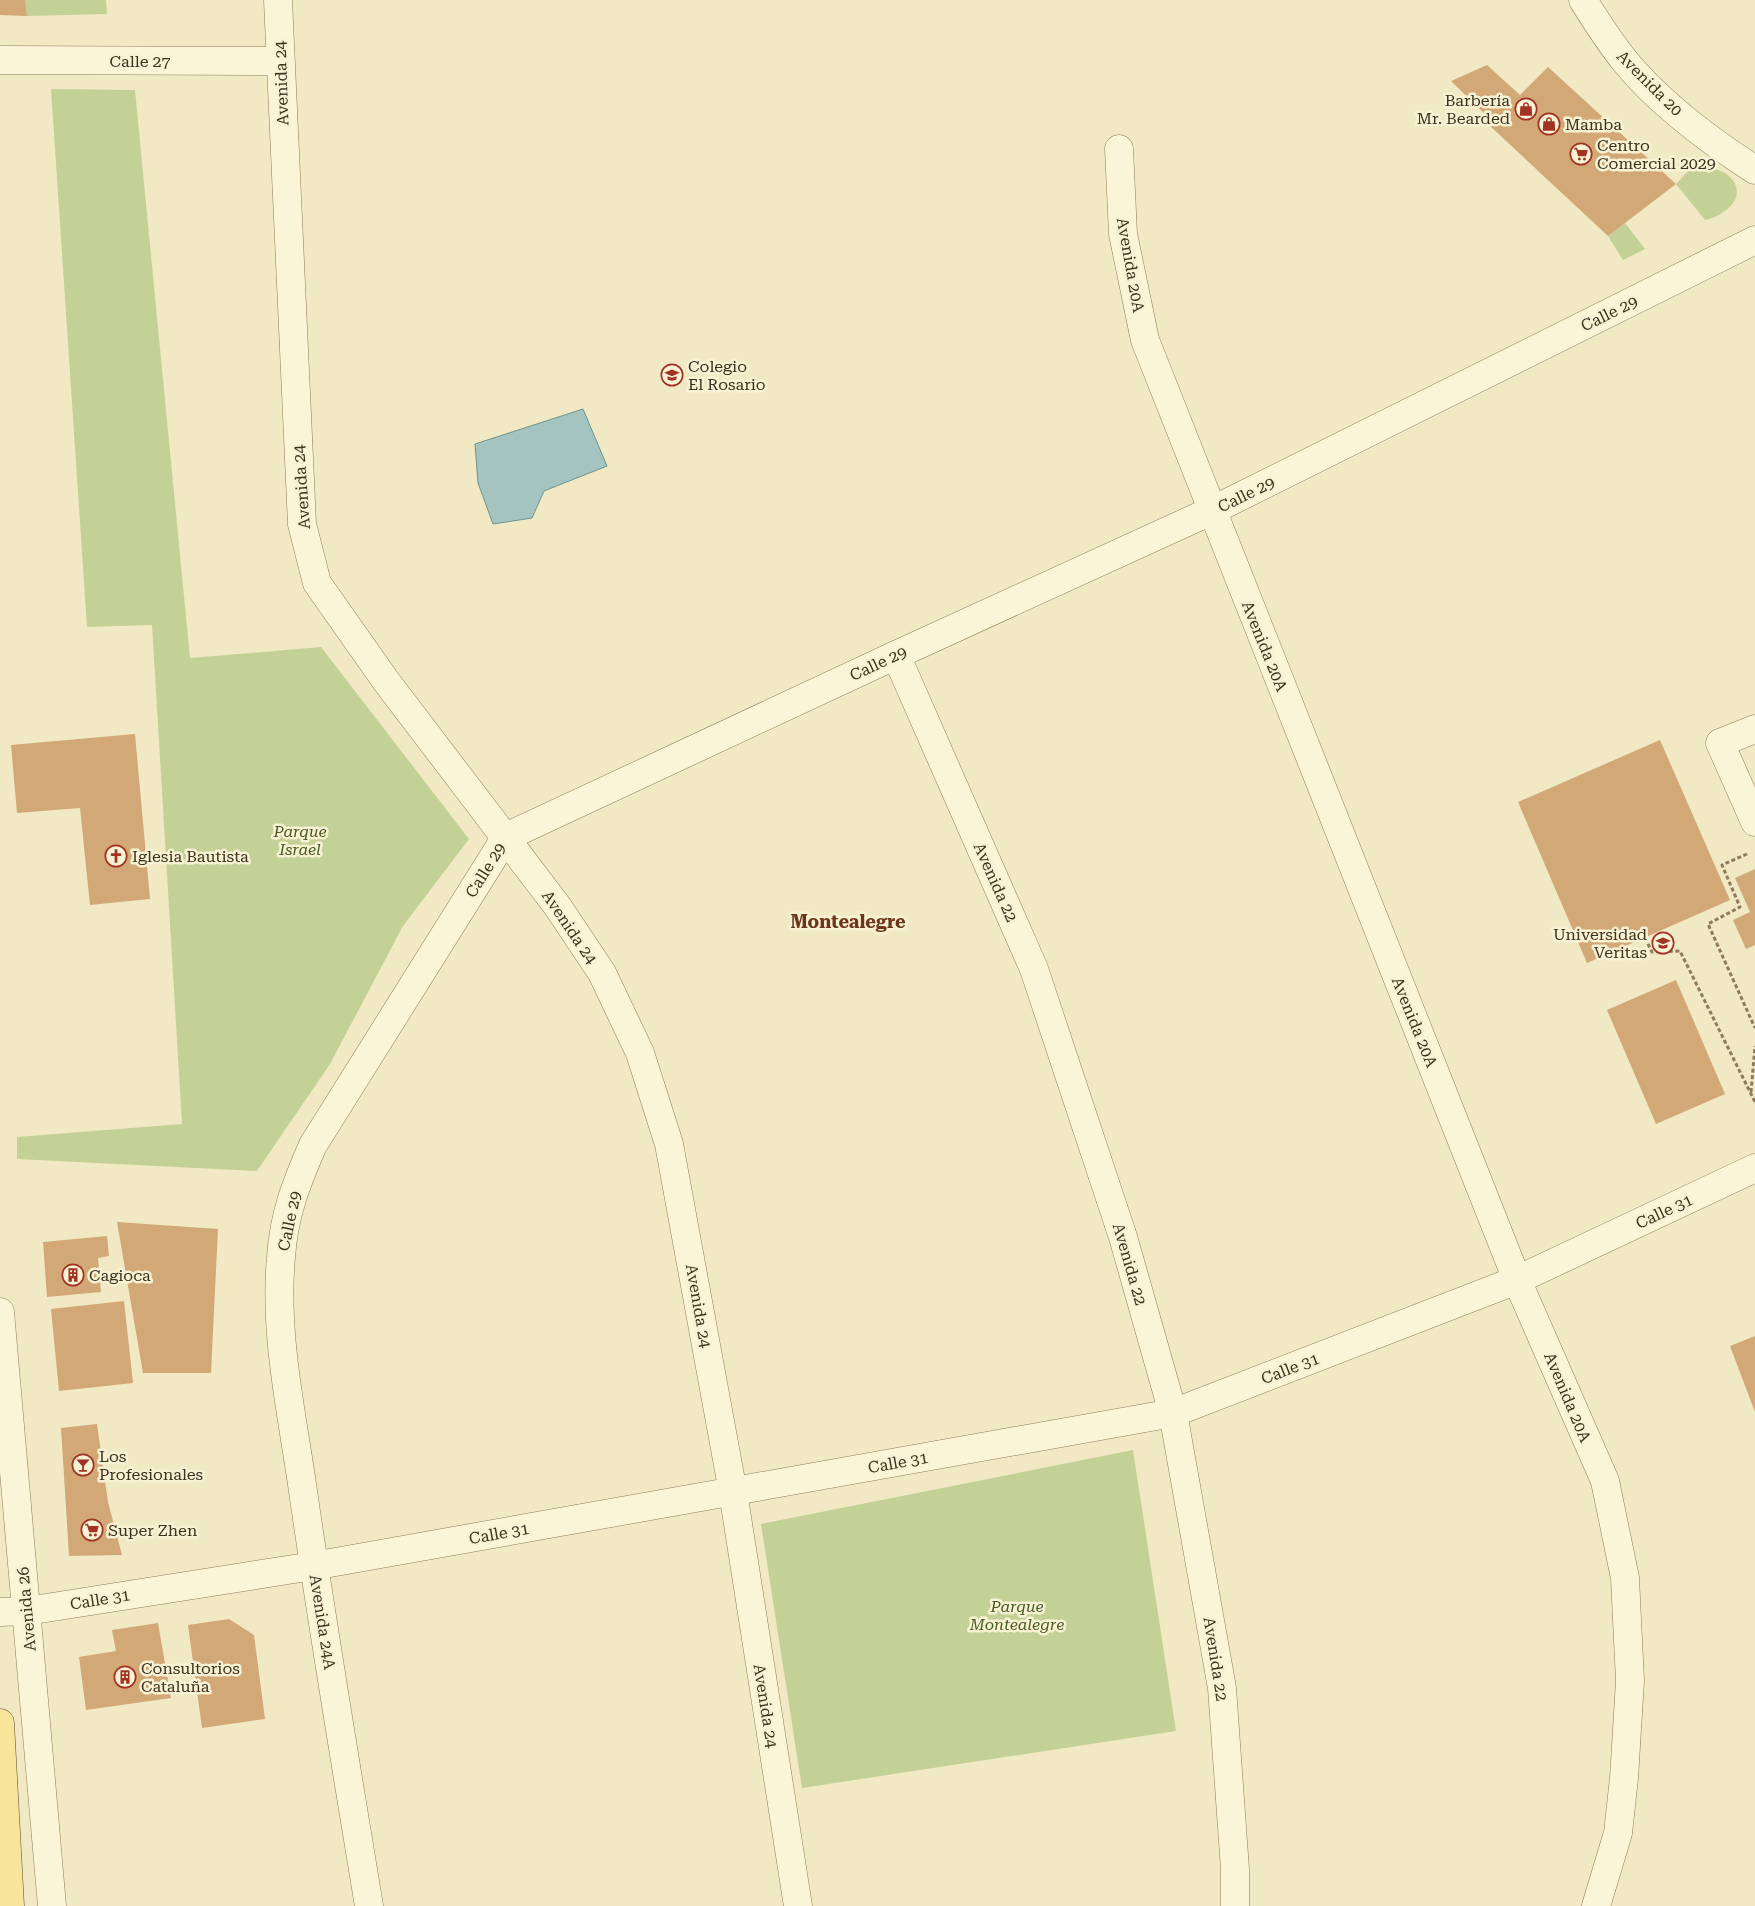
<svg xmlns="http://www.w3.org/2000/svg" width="1755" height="1906" font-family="'Roboto Serif',serif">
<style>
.green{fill:#c3d197}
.water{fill:#a6c4bf;stroke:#6c948e}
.building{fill:#d2a877}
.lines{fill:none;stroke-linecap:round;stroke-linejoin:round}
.minor-casing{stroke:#8e7b59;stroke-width:29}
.major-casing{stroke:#5b482d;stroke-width:29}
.path{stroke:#8e7b59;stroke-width:3;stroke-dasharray:4 2.5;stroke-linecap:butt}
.minor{stroke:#fbf5d8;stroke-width:28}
.major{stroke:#f7e59a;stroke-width:28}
.labels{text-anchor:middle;stroke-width:5;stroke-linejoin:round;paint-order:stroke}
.street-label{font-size:16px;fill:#3d301e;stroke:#f8f2d4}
.poi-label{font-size:16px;fill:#3d301e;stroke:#f8f2d4;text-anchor:start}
.park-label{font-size:16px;font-style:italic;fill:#465b23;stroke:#f8f2d4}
.neighbourhood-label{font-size:18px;font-weight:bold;fill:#6d351a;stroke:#f8f2d4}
</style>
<rect width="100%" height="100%" fill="#f1e9c4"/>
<g class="green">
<path d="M25,0H106L107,14L27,16Z"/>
<path d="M51,89L135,90L190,658L321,647L469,839L403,926L330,1064L257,1171L17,1159V1137L182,1124L152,625L87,627Z"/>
<path d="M1695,164C1705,167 1722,169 1729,176C1750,196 1725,216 1705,220L1676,184Z"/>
<path d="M1625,223L1645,249L1623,260L1608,236Z"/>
<path d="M1133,1450L1176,1731L802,1788L761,1524Z"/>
</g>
<path class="water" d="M583,409L607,466L544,491L532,518L493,524L478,483L475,444Z"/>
<g class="building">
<path d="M0,0H25L27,16L0,15Z"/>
<path d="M1487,65L1520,95L1548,67L1676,184L1608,236L1490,126L1494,123L1451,81Z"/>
<path d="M135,734L150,899L90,905L80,808L17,813L11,745Z"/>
<path d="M1660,740L1730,900L1587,963L1518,802Z"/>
<path d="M1755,869V945L1746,949L1733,920L1750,912L1735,878Z"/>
<path d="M1676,980L1725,1094L1656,1124L1607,1010Z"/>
<path d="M117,1222L218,1229L211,1373H143Z"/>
<path d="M107,1236L109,1256L98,1258L101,1292L47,1297L43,1242Z"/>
<path d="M124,1301L133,1383L59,1391L51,1309Z"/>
<path d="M1755,1336V1412L1730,1346Z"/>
<path d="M97,1424L108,1502L122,1555L69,1556L61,1428Z"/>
<path d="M229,1619L254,1635L265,1719L202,1728L188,1625Z"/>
<path d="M158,1623L171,1698L86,1710L79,1657L116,1651L112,1630Z"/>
</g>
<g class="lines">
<g class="minor-casing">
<g id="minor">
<path d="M278,0L302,524L317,583L386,681L558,907L602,973L640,1053L669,1144L733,1492L798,1906"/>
<path d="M1583,0C1596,21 1609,41 1624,60C1658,102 1710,141 1755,170"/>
<path d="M0,60L279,61"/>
<path d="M1119,149L1123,234L1145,340L1517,1280L1605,1481L1625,1578L1630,1681L1624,1778L1618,1833L1596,1906"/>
<path d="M896,655L1034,969L1123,1237L1173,1413L1222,1688L1235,1869V1906"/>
<path d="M1755,729L1720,743L1755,822"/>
<path d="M0,1312L52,1906"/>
<path d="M0,1612L27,1611L313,1566L1173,1413L1517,1280L1755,1168"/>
<path d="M369,1906C346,1766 322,1625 302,1484C291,1409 274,1333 281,1257C284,1214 296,1184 313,1145L506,837L896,655L1211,511L1755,240"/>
</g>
</g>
<g class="major-casing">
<path id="major" d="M0,1723L10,1906"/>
</g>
<g class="path">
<path d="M1747,854L1722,865L1740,907L1708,924L1755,1028"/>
<path d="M1645,938L1652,952L1680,951L1755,1102"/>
<path d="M1751,1092L1755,1046"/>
</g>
<use href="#minor" class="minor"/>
<use href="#major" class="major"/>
</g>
<defs>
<g id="shop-ring" transform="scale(1.125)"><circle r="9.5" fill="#f8f2d4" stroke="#a13224" stroke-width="1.5"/><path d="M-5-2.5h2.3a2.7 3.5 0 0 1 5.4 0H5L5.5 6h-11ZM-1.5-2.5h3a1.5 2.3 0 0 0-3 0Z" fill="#a13224"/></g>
<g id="supermarket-ring" transform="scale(1.125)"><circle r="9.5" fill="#f8f2d4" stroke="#a13224" stroke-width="1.5"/><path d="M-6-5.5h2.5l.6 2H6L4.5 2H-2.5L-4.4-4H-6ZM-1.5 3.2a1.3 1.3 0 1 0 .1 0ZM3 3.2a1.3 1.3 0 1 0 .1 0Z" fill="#a13224"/></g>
<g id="school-ring" transform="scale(1.125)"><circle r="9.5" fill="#f8f2d4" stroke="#a13224" stroke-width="1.5"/><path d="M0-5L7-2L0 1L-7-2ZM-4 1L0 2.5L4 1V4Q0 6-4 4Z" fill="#a13224"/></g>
<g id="church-ring" transform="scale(1.125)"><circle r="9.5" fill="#f8f2d4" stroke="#a13224" stroke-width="1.5"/><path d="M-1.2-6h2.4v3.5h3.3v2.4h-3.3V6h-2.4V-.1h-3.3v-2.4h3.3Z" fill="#a13224"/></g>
<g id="university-ring" transform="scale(1.125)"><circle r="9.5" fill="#f8f2d4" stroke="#a13224" stroke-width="1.5"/><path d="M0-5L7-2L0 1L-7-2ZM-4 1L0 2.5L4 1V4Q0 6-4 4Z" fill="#a13224"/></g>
<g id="building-ring" transform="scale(1.125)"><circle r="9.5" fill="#f8f2d4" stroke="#a13224" stroke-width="1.5"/><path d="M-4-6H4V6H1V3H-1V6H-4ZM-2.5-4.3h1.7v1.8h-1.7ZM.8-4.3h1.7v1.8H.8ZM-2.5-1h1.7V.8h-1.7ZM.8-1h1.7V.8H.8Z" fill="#a13224"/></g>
<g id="bar-ring" transform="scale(1.125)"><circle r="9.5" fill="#f8f2d4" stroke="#a13224" stroke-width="1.5"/><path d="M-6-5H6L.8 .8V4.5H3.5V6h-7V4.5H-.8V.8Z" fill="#a13224"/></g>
</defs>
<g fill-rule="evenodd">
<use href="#shop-ring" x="1526" y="109"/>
<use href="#shop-ring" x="1549" y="124"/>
<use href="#supermarket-ring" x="1581" y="154"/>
<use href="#school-ring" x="672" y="375"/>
<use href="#church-ring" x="116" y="856"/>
<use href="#university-ring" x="1663" y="943"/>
<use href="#building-ring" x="73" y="1275"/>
<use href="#bar-ring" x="83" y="1465"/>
<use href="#supermarket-ring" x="92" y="1530"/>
<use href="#building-ring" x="125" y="1677"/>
</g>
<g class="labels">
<g class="street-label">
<text x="140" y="67">Calle 27</text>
<text transform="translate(281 83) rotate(-92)" y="6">Avenida 24</text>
<text transform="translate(1650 83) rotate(45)" y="6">Avenida 20</text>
<text transform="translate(1131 265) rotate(80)" y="6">Avenida 20A</text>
<text transform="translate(1609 313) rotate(-26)" y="6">Calle 29</text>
<text transform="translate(301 487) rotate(-94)" y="6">Avenida 24</text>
<text transform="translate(1246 494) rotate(-26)" y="6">Calle 29</text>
<text transform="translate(1265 646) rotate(68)" y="6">Avenida 20A</text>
<text transform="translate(878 663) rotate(-25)" y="6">Calle 29</text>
<text transform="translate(485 870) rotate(-58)" y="6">Calle 29</text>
<text transform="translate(996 882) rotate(66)" y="6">Avenida 22</text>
<text transform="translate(570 927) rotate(56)" y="6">Avenida 24</text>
<text transform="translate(1415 1022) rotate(68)" y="6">Avenida 20A</text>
<text transform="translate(1664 1211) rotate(-25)" y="6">Calle 31</text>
<text transform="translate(289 1221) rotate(-78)" y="6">Calle 29</text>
<text transform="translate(1130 1264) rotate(74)" y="6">Avenida 22</text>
<text transform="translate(699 1306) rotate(80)" y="6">Avenida 24</text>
<text transform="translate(1290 1368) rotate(-21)" y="6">Calle 31</text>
<text transform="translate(1568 1397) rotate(67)" y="6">Avenida 20A</text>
<text transform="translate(898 1462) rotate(-10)" y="6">Calle 31</text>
<text transform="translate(499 1533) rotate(-10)" y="6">Calle 31</text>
<text transform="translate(100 1599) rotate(-9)" y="6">Calle 31</text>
<text transform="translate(26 1609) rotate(-95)" y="6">Avenida 26</text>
<text transform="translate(323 1622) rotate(81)" y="6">Avenida 24A</text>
<text transform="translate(1216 1659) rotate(81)" y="6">Avenida 22</text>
<text transform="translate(766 1706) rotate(81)" y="6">Avenida 24</text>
</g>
<g class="poi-label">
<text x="1510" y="106" text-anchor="end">Barbería<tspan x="1510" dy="18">Mr. Bearded</tspan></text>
<text x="1565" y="130">Mamba</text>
<text x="1597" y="151">Centro<tspan x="1597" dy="18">Comercial 2029</tspan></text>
<text x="688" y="372">Colegio<tspan x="688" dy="18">El Rosario</tspan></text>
<text x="132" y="862">Iglesia Bautista</text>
<text x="1647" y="940" text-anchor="end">Universidad<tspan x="1647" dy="18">Veritas</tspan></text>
<text x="89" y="1281">Cagioca</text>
<text x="99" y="1462">Los<tspan x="99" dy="18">Profesionales</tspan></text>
<text x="108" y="1536">Super Zhen</text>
<text x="141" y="1674">Consultorios<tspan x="141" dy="18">Cataluña</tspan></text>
</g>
<g class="park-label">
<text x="300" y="837">Parque<tspan x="300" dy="18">Israel</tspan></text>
<text x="1017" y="1612">Parque<tspan x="1017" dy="18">Montealegre</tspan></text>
</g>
<g class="neighbourhood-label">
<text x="848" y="928">Montealegre</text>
</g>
</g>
</svg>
